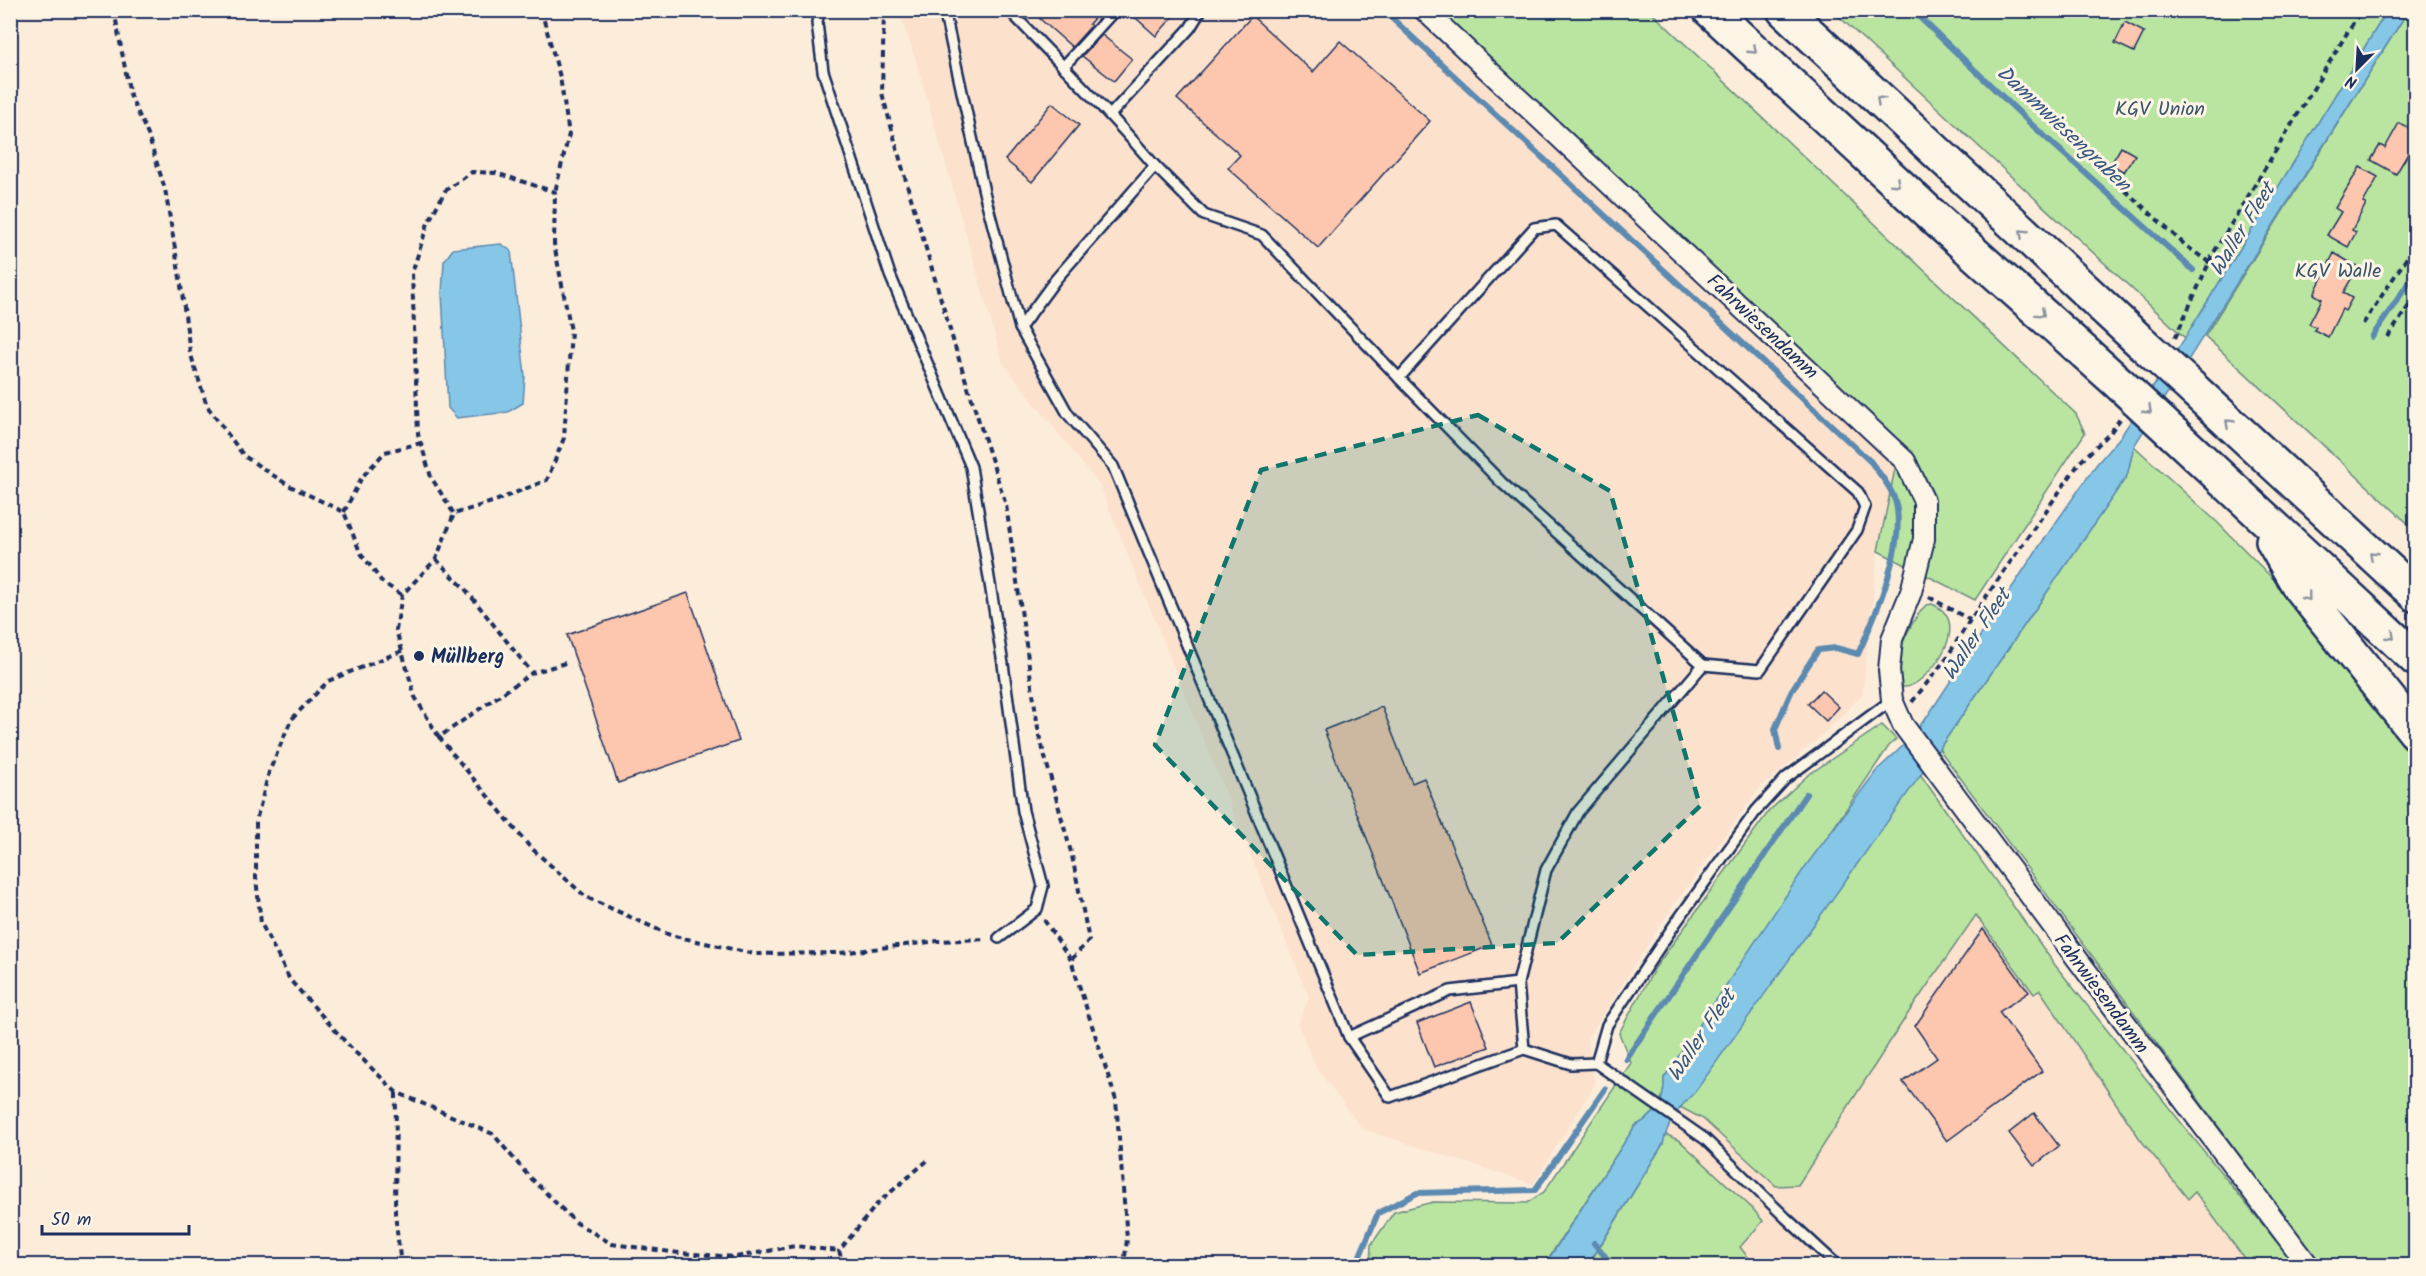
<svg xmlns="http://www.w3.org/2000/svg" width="2426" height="1276" font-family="Kalam,sans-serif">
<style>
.built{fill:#fce1cd}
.green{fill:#bae5a1;stroke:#6a8a80;stroke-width:1.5}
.water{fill:#86c7e7;stroke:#5b8ab0;stroke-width:1.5}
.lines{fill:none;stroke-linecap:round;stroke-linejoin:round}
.stream{stroke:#5b8ab0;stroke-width:6}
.building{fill:#fcc7ae;stroke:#1b2f5e;stroke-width:1.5}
.service-casing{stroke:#1b2f5e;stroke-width:14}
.minor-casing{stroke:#1b2f5e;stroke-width:24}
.motorway-casing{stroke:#1b2f5e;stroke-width:38}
.path{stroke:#1b2f5e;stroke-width:4;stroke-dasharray:6 4.5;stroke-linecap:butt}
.service{stroke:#fcf5e5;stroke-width:9}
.minor{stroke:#fcf5e5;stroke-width:20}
.motorway{stroke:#fcf5e5;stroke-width:33}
.motorway-bridge-casing{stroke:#1b2f5e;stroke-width:38;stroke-linecap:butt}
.motorway-bridge{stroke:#fcf5e5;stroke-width:33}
.oneway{stroke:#8c92a2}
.marked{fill:#0f766e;fill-opacity:0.2;stroke:#0f766e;stroke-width:4.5;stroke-dasharray:12 8;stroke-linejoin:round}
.poi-dot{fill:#1b2f5e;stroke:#fcf5e5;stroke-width:2}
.labels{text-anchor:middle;stroke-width:6;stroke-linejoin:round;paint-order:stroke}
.park-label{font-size:20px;fill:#3b536b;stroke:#fcf5e5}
.street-label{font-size:20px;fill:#1b2f5e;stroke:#fcf5e5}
.poi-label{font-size:20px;font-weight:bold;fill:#1b2f5e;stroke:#fcf5e5;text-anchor:start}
.water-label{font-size:21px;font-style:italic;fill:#365580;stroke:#fcf5e5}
</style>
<rect width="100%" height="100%" fill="#fcecda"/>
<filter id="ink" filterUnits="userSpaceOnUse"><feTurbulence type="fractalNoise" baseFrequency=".0167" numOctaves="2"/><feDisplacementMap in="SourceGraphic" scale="12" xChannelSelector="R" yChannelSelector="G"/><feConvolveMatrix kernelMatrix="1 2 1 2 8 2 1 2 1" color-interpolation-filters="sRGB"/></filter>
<g filter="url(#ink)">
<g class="built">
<path d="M899,11H1409L1896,464L1878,551L1862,695L1821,736L1758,790L1670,910L1587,1039L1595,1084L1533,1184L1362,1129L1316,1067L1298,1025L1309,997L1100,486L1003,363L915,57Z"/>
<path d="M1976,915L2034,993L2040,990L2140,1139L2187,1198L2194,1192L2249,1265L1784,1266L1777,1258L1771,1265H1754L1740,1247L1762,1221L1665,1134L1680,1107L1703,1119L1776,1186L1907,1015Z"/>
</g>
<g class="green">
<path d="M1409,11H1650L2076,414L2085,433L1975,600L1878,551L1896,464Z"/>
<path d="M1833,11H2387L2185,338Z"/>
<path d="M2408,11H2415V530L2205,336Z"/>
<path d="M2134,446L2218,523L2285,591L2415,749V1265H2321L1939,749L2127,476Z"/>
<path d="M1932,604C1978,623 1923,690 1903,687C1886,667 1910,621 1926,605Z"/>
<path d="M1882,725L1896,739L1889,746L1664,1078C1665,1102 1656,1115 1635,1126L1544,1265L1370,1266L1371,1245L1394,1212L1433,1202L1527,1203L1544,1192L1631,1063L1619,1033L1655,968L1769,811L1808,775Z"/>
<path d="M1920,774L2055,965L2275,1240L2298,1265H2249L2195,1192L2188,1199L2140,1139L2040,990L2034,994L1976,915L1907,1015L1798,1185L1776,1186L1703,1119L1680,1107L1695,1091Z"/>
<path d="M1665,1134L1680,1141L1753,1209L1763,1221L1740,1247L1754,1265L1588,1266L1663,1144Z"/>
</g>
<g class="water">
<path d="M2387,11H2408L2134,446L2127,476L1939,749L1695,1092C1680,1106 1667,1122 1663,1144L1588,1265L1544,1266L1635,1126C1657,1115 1665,1102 1664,1078L1805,867L1877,770L1905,744L1929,714L2036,551L2096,465L2121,436L2185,338Z"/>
<path d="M501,244L511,251L525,376L523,403L508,412L457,418L448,408L442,293L444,261L453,249Z"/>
</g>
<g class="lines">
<g class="stream">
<path d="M1383,10L1871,462C1878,472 1887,482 1892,493C1912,532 1875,617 1858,654L1836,648L1818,650L1792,690L1775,729L1779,749"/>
<path d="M1912,10L2031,124L2193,270"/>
<path d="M2372,337L2416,272"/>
<path d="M1626,1059L1806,794"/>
<path d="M1594,1243L1613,1266"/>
<path d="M1358,1266L1359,1258L1378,1213L1417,1193L1535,1190L1605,1089"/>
</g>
</g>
<g class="building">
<path d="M1047,10H1101L1089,24L1091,26L1072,47L1040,19Z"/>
<path d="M1127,10H1179L1156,36Z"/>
<path d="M1252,16L1313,72L1340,41L1430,121L1318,248L1228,168L1240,155L1177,99Z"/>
<path d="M2125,22L2144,32L2134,52L2115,43Z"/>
<path d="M1102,35L1132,59L1114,81L1082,56Z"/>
<path d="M1052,103L1079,125L1032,182L1005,160Z"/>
<path d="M2399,123L2415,132V142L2396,174L2371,160L2380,145L2385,148Z"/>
<path d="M2121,147L2135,155L2124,172L2111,164Z"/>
<path d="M2360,167L2378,177L2363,203L2366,204L2352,230L2356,232L2348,247L2327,235L2341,212L2335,208Z"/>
<path d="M2334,253L2358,267L2343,293L2352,298L2345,311L2342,309L2328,337L2314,330L2316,327L2309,324L2322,299L2314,294Z"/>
<path d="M688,593L739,741L618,783L567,635Z"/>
<path d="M1821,690L1839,707L1826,721L1808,704Z"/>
<path d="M1382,707L1412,783L1424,778L1492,945L1420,973L1324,730Z"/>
<path d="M1983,929L2029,992L1999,1012L2042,1071L1947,1141L1903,1082L1937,1058L1915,1026Z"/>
<path d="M1471,1002L1489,1047L1434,1067L1417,1023Z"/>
<path d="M2034,1113L2059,1146L2034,1166L2009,1133Z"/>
</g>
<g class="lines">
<g class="service-casing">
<g id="service">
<path d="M819,10L817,23L823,71L890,275L971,467L1003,664L1023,811L1043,886L1037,909L999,938"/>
<path d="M944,10L984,192L1020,328L1068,414L1113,466L1349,1037L1390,1097L1524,1049L1571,1064L1596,1063"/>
<path d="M1009,10C1058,62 1109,111 1155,166L1056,279L1020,328"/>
<path d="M1063,67L1115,10"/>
<path d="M1111,114L1190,28L1201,10"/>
<path d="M1155,166L1204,215L1262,235L1399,378L1534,228L1556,225L1858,492L1865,507L1857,530L1760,670L1703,665L1578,812L1546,870L1518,983L1524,1049"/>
<path d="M1399,378L1501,482L1703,665"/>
<path d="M1349,1037L1450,991L1518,983"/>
<path d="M1838,1266L1786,1218L1705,1139L1596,1063L1607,1025L1675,924L1756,811L1786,778L1892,700"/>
</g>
</g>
<g class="minor-casing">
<path id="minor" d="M1424,10L1905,461L1924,501V539L1911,592L1892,639L1889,670L1892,700L1903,725L2087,972L2309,1266"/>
</g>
<g class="motorway-casing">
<g id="motorway">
<path d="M1710,10L1939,222L2122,386"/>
<path d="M1784,10L2143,344"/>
<path d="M2193,389L2416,595"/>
<path d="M2174,434L2416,659"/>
<path d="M2273,541L2300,588L2416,733"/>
</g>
</g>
<g class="path">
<path d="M114,10L130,95L148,135L165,189L180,278L190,352L207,406L244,456L288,485L344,512L360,552L382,582L402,595"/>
<path d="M541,10L560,77L569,134L555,192"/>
<path d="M884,10L882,93L906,181L956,350L1006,505L1039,735L1072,856L1089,940L1071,960"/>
<path d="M2071,141L2185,245L2210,263"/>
<path d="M2363,324L2416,244"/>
<path d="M2388,337L2416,295"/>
<path d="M2175,338L2213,254L2361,10"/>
<path d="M344,512L362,477L385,452L421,443"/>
<path d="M436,559L466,590L532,673"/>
<path d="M1929,597L1970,620"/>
<path d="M402,651L328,681L291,720L269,772L256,821V878L261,923L290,980L351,1048L396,1092L493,1134L526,1173L575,1222L612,1244L679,1253L736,1257L795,1246L839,1251"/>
<path d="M565,663L532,673L439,737L529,846L586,897L670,935L754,954L840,953L938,941L986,939"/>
<path d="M1912,702L1946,659L1970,620L2080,462L2110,433L2120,419"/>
<path d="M439,737L415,697L396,630L402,595L436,559L454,514L495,501L547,480L564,438L571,331L554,244L555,192L496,173L472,172L445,191L428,223L412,273L418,434L431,477L454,514"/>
<path d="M1044,920L1071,960L1116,1100L1127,1239L1124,1266"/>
<path d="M396,1093L395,1213L401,1266"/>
<path d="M844,1266L839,1251L878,1203L927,1161"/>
</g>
<use href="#service" class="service"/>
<use href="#minor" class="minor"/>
<use href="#motorway" class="motorway"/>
<g class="motorway-bridge-casing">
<g id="motorway-bridge">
<path d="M2143,344L2193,389"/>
<path d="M2122,386L2174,434"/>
</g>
</g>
<use href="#motorway-bridge" class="motorway-bridge"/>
</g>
<defs><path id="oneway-chevron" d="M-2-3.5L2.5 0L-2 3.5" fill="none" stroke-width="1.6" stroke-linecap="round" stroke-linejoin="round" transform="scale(1.5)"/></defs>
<g class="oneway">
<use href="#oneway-chevron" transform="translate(1753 50) rotate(43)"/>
<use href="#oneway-chevron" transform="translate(1880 100) rotate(-137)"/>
<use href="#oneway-chevron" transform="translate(1896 183) rotate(43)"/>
<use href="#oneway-chevron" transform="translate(2023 233) rotate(-137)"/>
<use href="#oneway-chevron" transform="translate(2041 313) rotate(42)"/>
<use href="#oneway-chevron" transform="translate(2148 410) rotate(43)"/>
<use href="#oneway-chevron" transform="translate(2229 423) rotate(-137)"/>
<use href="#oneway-chevron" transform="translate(2373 555) rotate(-137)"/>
<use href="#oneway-chevron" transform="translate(2307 597) rotate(51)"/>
<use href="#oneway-chevron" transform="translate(2391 636) rotate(43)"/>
</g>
</g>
<path class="marked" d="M1478,415L1610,491L1700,806L1557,943L1357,955L1155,745L1261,470Z"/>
<circle class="poi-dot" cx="419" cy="656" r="6"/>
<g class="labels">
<g class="park-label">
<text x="2160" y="115">KGV Union</text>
<text x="2338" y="277">KGV Walle</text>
</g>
<g class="street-label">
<text transform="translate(1763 326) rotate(43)" y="7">Fahrwiesendamm</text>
<text transform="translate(2102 993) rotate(53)" y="7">Fahrwiesendamm</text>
</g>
<g class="poi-label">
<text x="431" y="663">Müllberg</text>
</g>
<g class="water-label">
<text transform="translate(2064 128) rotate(43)" y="7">Dammwiesengraben</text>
<text transform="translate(2242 229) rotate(-58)" y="7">Waller Fleet</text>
<text transform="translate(1976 634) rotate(-56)" y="7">Waller Fleet</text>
<text transform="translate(1701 1035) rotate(-56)" y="7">Waller Fleet</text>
</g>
</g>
<rect width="2426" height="1276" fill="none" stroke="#fcf5e5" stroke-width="36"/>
<rect x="18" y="18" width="2390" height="1240" fill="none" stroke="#1b2f5e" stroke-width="2" filter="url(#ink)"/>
<g transform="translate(2357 69) rotate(204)" stroke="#fcf5e5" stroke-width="4.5" paint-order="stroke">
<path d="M0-4.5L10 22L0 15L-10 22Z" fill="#1b2f5e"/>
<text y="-9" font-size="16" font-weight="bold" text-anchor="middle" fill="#1b2f5e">N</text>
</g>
<path d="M42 1225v9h147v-9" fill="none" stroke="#1b2f5e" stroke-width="3"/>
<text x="51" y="1225" font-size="18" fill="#1b2f5e" stroke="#fcf5e5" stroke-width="4.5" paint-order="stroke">50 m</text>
</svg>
